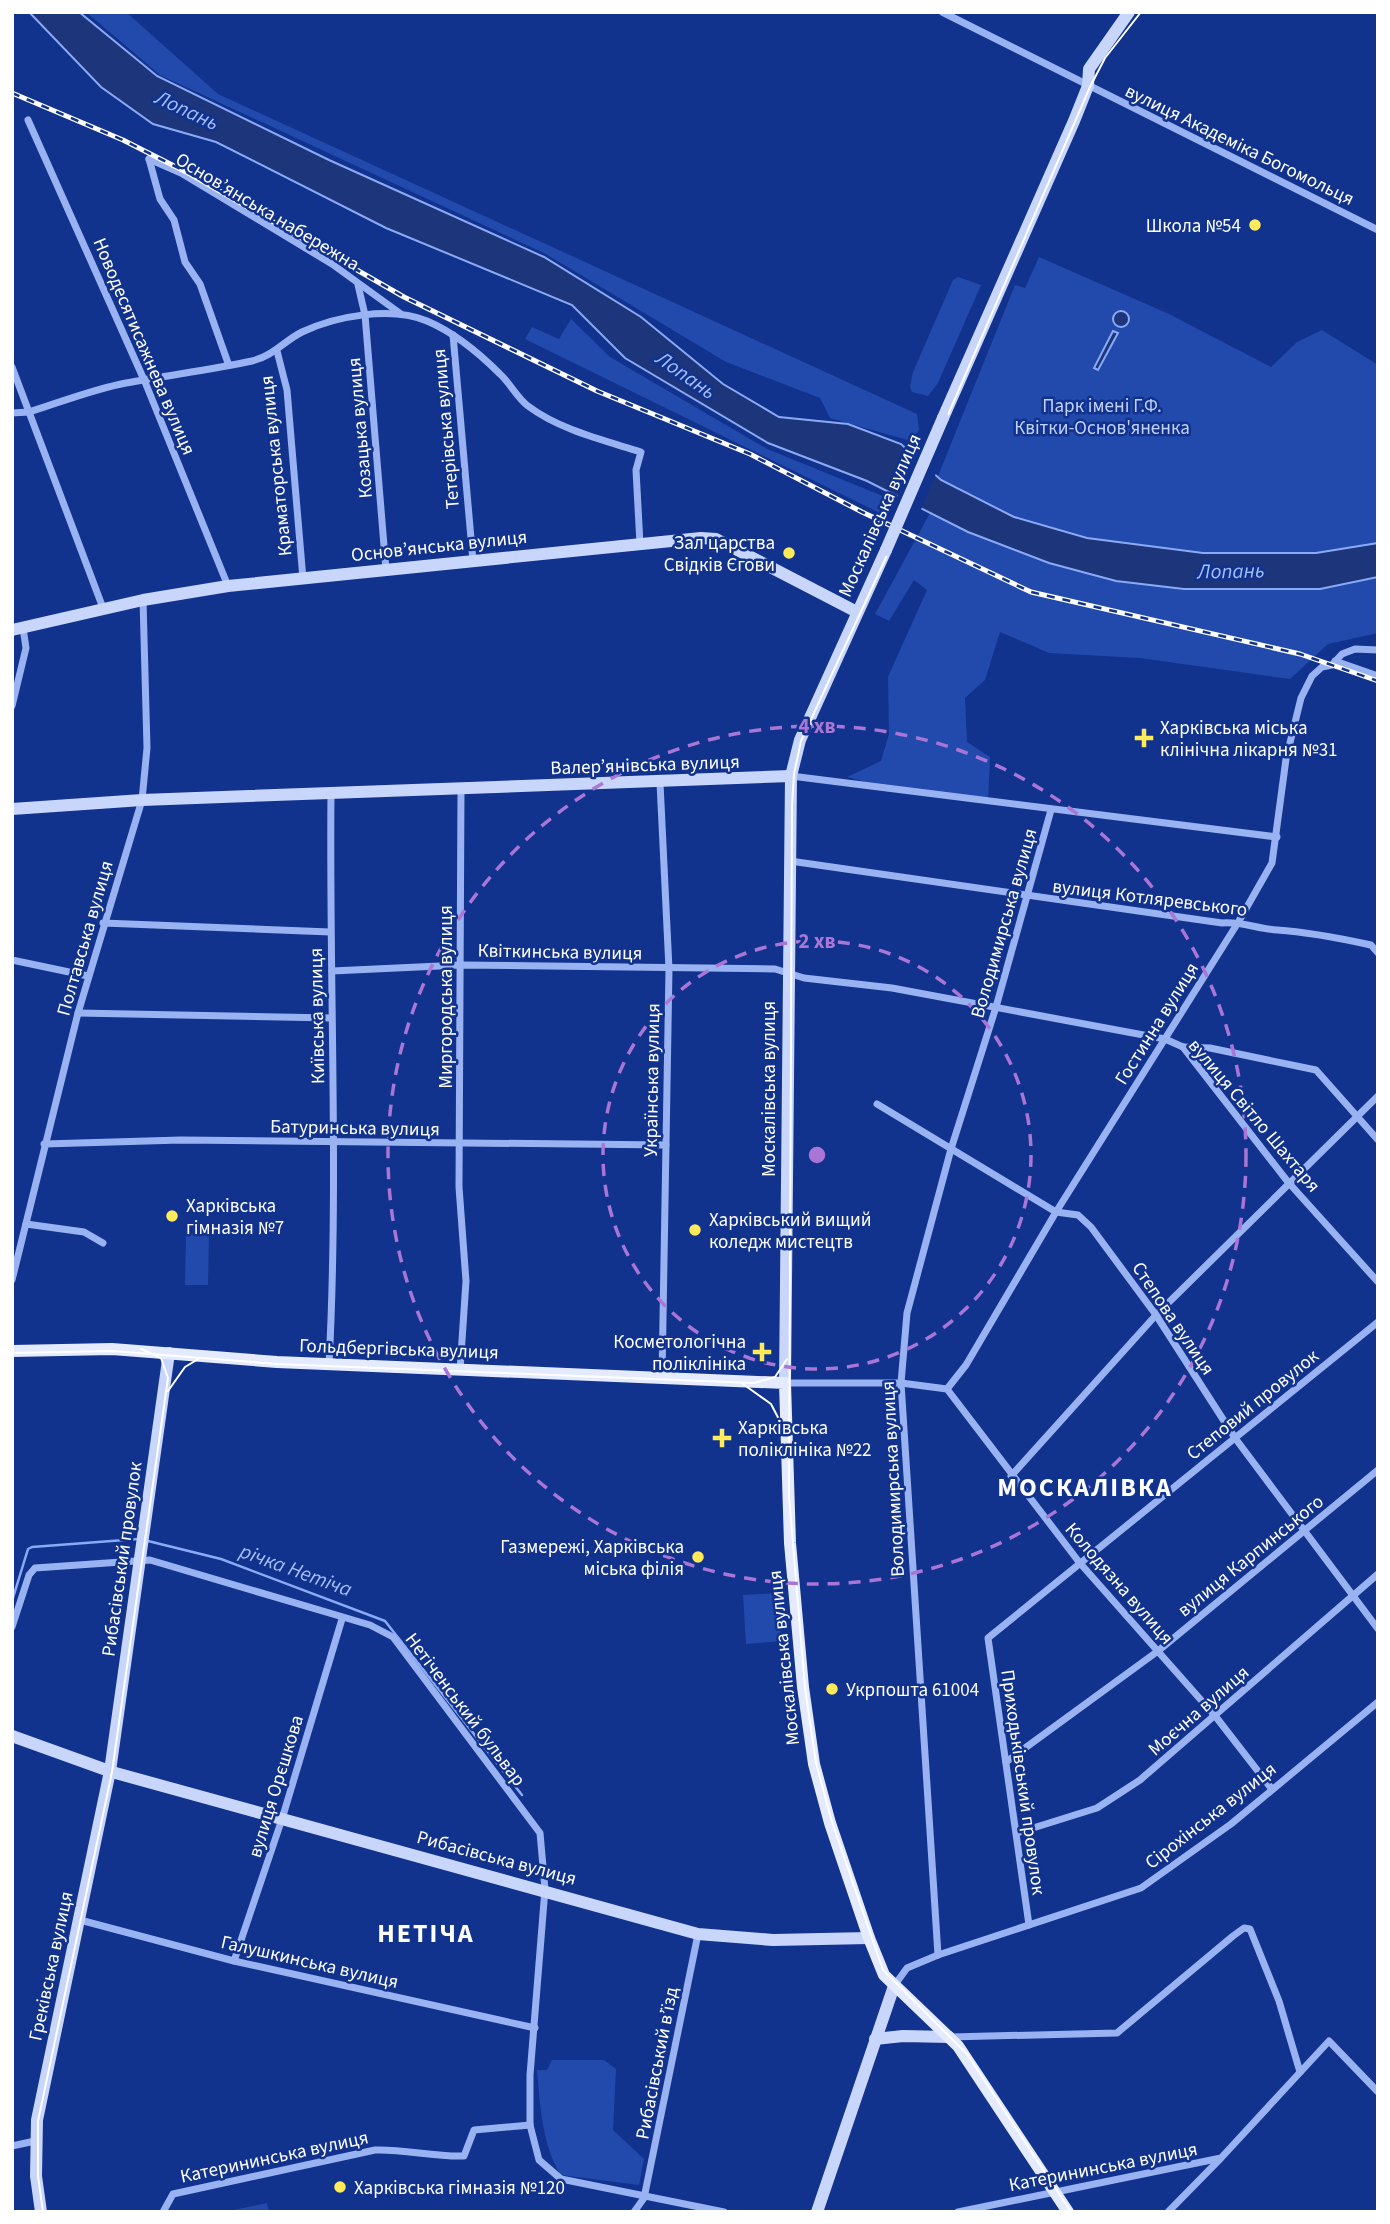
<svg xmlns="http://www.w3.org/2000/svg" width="1390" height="2224" font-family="'Source Sans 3',sans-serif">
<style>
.green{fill:#224aad}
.water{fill:#1d357a;stroke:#8baaf6;stroke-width:2}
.pier{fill:#11328d}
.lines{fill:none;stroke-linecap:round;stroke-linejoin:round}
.stream{stroke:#8baaf6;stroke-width:2.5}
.street{stroke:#99b2f2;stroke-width:7}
.secondary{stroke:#c8d6fc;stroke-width:12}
.primary{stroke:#e4eaff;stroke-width:12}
.tram{stroke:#fff;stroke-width:2}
.rail-casing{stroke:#fff;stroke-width:5}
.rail{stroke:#11328d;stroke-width:2.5;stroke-dasharray:8;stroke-linecap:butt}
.secondary-bridge{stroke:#c8d6fc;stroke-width:12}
.ring{fill:none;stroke:#a976d5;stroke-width:3.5;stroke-dasharray:12 9}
.poi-dot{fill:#ffeb5a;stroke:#11328d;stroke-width:2.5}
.labels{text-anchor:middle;stroke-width:5;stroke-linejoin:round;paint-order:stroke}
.street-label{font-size:19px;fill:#fff;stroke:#11328d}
.poi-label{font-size:19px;fill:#fff;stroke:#11328d;text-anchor:start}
.park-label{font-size:19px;fill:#c0d2fd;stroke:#11328d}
.water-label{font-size:21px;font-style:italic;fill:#a5bdf9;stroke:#11328d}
.district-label{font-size:26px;font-weight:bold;letter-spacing:2px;fill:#fff;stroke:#11328d}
.centre{fill:#a976d5;stroke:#11328d;stroke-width:3.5}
.ring-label{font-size:21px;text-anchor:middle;font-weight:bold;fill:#a976d5;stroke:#11328d;stroke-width:5;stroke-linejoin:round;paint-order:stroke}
</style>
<rect width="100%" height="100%" fill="#11328d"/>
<g class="green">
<path d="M86,12H126L218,94L917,414L919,430L911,441L830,418L820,398L726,362L546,254L160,75Z"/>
<path d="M1039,257L1169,314L1271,367L1297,342L1322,330L1378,365V543L1316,553H1203L1087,538L1014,517L941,480L938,476L1015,285L1025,288Z"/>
<path d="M958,277L981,285L938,383L928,396L912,392L910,387L913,372L953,280Z"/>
<path d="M571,319L610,357L767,449L890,499L882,514L525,339L532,327L559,339Z"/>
<path d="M930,513L968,532L1049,563L1116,581L1184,589H1318L1378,577V633L1328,644L1290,679L1140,658L1049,653L1000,632L985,680L965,698L967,742L990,757L988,802L888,788L847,777L881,761L889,734L888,677L927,590L914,580L889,621L875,614Z"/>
<path d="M186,1234H209L208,1285H185Z"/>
<path d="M779,1593L781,1641L746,1644L743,1595Z"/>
<path d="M552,2060H604L616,2069L613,2130L644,2159L639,2185L561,2175C542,2146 540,2104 537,2070H547Z"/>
<path d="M267,2203L269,2212H225Z"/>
</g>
<g class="water">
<path d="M29,12H79L157,76L329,160L544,257L641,317L723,384L779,417L848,424L901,444L941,480L1014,517L1087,538L1203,553H1316L1378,543V577L1320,589H1184L1116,581L1049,563L968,532L867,481L768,443L625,358L572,305L386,228L216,142L153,124L101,87Z"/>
<circle cx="1121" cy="319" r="8"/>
<path d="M1113,331L1118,333L1098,370L1094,368Z"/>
</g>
<path class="pier" d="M915,452L937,471L920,512L896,500Z"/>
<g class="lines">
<g class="stream">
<path d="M148,1541L221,1559L385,1621L522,1795"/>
<path d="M12,1601L28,1549L32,1547L138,1539"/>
</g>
<g class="street">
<path d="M942,12L1378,230"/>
<path d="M28,120L145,382L228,586"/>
<path d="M149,159L181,173L332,264L401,314"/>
<path d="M149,159L160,199L174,220L185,262L200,284L228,363"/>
<path d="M358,285L365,315L386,570"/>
<path d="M453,335L473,561"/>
<path d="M277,351L287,390L303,579"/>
<path d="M12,367L103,608"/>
<path d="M12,413L29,412C61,402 94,389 126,383C168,375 211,370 252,361C273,356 284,341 302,332C336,316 391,306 427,321C453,332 480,354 500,374C510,383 517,398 528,406C560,430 603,440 641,452L636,470L640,544"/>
<path d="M1335,661L1378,676"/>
<path d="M12,706L26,648L23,628"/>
<path d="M791,776L1277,837"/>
<path d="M660,783L669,969L662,1377"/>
<path d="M790,861L1222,923C1242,921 1257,929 1277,930C1309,932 1339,938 1371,945L1378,953"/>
<path d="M103,923L330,932"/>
<path d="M12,960L88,976"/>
<path d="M332,971L461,965L775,969L804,978L892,988L1165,1039L1183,1047L1288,1182L1378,1282"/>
<path d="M78,1013L331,1018"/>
<path d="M1183,1047L1210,1048L1316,1070L1378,1140"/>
<path d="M877,1104L1056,1212L1078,1215L1091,1227L1156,1315L1235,1438L1378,1629"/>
<path d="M44,1144L181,1140L666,1145"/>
<path d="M26,1224L84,1232L103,1243"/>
<path d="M12,1280L78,1013L142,800L147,748L143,600"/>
<path d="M329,1364C339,1174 329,984 331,794"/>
<path d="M460,1370L466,1281L459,1187L461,790"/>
<path d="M785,1383H901L947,1389L1079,1562L1216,1717L1271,1788"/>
<path d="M947,1389L966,1365L1056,1212L1239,921L1272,863L1286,759L1301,698L1312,676L1322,667L1332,665L1342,654L1355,649L1378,650"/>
<path d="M1011,1476L1156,1315L1378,1096"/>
<path d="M12,1627L29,1575L35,1568L150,1560L370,1625L393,1637L540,1833L545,1889L530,2075V2125L539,2160L561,2179L724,2212"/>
<path d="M1006,1762L1158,1651L1378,1470"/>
<path d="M1017,1833L1097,1808L1140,1780L1378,1574"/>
<path d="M80,1920L234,1961L535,2028"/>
<path d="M1029,1925L988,1638L1378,1322"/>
<path d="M938,1955L901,1383L907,1313L951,1149L996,1007L1051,810"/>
<path d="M234,1961L282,1819L342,1619"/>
<path d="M894,1986L907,1968L938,1955L1141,1888L1231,1824L1378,1702"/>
<path d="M950,2037L1117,2033L1233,1936L1244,1928L1250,1929L1279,2001L1300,2072"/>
<path d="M12,2146L35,2141"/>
<path d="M163,2212L173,2194L375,2150C405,2149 433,2157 464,2156L474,2130L530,2125"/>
<path d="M634,2212L644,2198L698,1934"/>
<path d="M958,2212L1221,2158L1329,2041L1378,2092"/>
<path d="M1168,2212L1220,2159"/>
</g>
<g class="secondary">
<path d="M943,418L1074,121L1088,86L1089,69L1129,12"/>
<path d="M12,630L143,600L228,586L701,538L716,539L857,612"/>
<path d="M12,809L142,800L791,776"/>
<path d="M785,1383L791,776L800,740L886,550"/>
<path d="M12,1736L112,1772L698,1934L773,1940L869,1938"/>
<path d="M875,2039L903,2036L949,2037"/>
<path d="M41,2212L36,2176L37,2120L110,1771L169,1353"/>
<path d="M817,2212L894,1986"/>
</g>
<path class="primary" d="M12,1351L112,1349L277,1362L785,1383L790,1543L803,1687L814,1764L830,1823L869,1938L884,1975L958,2046L1068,2212"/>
<g class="tram">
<path d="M12,1353L112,1351L277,1364L754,1383L775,1377L787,1359"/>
<path d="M743,1384L771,1404L784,1429"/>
<path d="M168,1391L185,1367L200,1358"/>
<path d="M43,2212L38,2176V2121L112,1772L168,1378L161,1358L141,1349"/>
<path d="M1071,2212L967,2054L883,1970L832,1822L816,1763L805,1688L789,1496L792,805L794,774L801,741L889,551L1090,87L1105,58L1141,12"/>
</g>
<g class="rail-casing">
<path id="rail" d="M12,93L123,140L190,174L404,297L597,391L750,454L862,512L1031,592L1300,654L1378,681"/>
</g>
<use href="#rail" class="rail"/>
<path class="secondary-bridge" d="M886,550L943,418"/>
</g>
<g class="ring">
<circle cx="817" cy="1155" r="214"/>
<circle cx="817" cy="1155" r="429"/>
</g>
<g class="poi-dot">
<circle cx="1255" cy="225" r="7"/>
<circle cx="789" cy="553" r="7"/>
<path d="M1140.5 727.5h7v7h7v7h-7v7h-7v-7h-7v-7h7z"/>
<circle cx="172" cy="1216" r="7"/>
<circle cx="695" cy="1230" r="7"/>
<path d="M758.5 1341.5h7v7h7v7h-7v7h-7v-7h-7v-7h7z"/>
<path d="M718.5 1427.5h7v7h7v7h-7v7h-7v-7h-7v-7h7z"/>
<circle cx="698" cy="1557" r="7"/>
<circle cx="832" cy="1689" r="7"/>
<circle cx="340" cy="2187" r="7"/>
</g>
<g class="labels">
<g class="street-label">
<text transform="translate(1240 144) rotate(26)" y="7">вулиця Академіка Богомольця</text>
<text transform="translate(268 211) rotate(31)" y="7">Основ’янська набережна</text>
<text transform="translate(145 346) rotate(67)" y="7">Новодесятисажнева вулиця</text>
<text transform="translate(359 428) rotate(-95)" y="7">Козацька вулиця</text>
<text transform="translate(445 429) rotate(-95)" y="7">Тетерівська вулиця</text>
<text transform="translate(275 466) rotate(-96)" y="7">Краматорська вулиця</text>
<text transform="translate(879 515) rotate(-66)" y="7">Москалівська вулиця</text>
<text transform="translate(439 545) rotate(-6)" y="7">Основ’янська вулиця</text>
<text transform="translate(645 764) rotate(-2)" y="7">Валер’янівська вулиця</text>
<text transform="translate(1150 897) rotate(7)" y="7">вулиця Котляревського</text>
<text transform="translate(1003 923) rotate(-74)" y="7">Володимирська вулиця</text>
<text transform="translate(84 938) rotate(-74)" y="7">Полтавська вулиця</text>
<text transform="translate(560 951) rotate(1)" y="7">Квіткинська вулиця</text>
<text transform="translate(445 997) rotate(-90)" y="7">Миргородська вулиця</text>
<text transform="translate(316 1016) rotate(-91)" y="7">Київська вулиця</text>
<text transform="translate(1156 1023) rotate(-58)" y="7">Гостинна вулиця</text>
<text transform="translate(651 1080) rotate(-89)" y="7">Українська вулиця</text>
<text transform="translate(768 1089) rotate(-90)" y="7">Москалівська вулиця</text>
<text transform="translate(1255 1115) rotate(50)" y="7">вулиця Світло Шахтаря</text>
<text transform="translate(355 1127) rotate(1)" y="7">Батуринська вулиця</text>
<text transform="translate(1174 1318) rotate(56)" y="7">Степова вулиця</text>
<text transform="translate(399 1348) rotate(2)" y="7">Гольдбергівська вулиця</text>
<text transform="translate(1252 1404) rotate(-39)" y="7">Степовий провулок</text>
<text transform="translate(892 1479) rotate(-93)" y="7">Володимирська вулиця</text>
<text transform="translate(1250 1555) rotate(-39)" y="7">вулиця Карпинського</text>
<text transform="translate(121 1559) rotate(-82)" y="7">Рибасівський провулок</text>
<text transform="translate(1120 1583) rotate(49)" y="7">Колодязна вулиця</text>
<text transform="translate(783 1658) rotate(-96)" y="7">Москалівська вулиця</text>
<text transform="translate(466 1709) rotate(53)" y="7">Нетіченський бульвар</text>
<text transform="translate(1198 1710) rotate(-41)" y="7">Моєчна вулиця</text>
<text transform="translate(1024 1782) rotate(82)" y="7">Приходьківський провулок</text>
<text transform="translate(275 1786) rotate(-73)" y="7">вулиця Орєшкова</text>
<text transform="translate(1210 1815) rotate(-38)" y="7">Сірохінська вулиця</text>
<text transform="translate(497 1857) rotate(15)" y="7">Рибасівська вулиця</text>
<text transform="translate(310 1961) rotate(13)" y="7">Галушкинська вулиця</text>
<text transform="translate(50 1966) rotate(-78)" y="7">Греківська вулиця</text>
<text transform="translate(656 2063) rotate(-79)" y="7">Рибасівський в’їзд</text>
<text transform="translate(274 2156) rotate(-12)" y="7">Катерининська вулиця</text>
<text transform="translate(1103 2166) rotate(-11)" y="7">Катерининська вулиця</text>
</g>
<g class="poi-label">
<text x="1241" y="232" text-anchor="end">Школа №54</text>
<text x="775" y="549" text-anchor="end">Зал царства<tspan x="775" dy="22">Свідків Єгови</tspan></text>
<text x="1160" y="734">Харківська міська<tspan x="1160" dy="22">клінічна лікарня №31</tspan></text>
<text x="186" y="1212">Харківська<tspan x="186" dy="22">гімназія №7</tspan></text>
<text x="709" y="1226">Харківський вищий<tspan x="709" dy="22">коледж мистецтв</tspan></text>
<text x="746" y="1348" text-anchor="end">Косметологічна<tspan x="746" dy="22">поліклініка</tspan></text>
<text x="738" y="1434">Харківська<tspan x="738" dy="22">поліклініка №22</tspan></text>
<text x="684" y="1553" text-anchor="end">Газмережі, Харківська<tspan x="684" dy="22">міська філія</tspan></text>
<text x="846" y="1696">Укрпошта 61004</text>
<text x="354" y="2194">Харківська гімназія №120</text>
</g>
<g class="park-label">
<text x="1102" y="412">Парк імені Г.Ф.<tspan x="1102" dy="22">Квітки-Основ'яненка</tspan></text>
</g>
<g class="water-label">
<text transform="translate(187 110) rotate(25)" y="7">Лопань</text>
<text transform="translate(686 375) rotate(35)" y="7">Лопань</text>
<text transform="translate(1231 571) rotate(-1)" y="7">Лопань</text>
<text transform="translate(296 1570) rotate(20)" y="7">річка Нетіча</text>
</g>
<g class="district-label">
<text x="1085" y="1496">МОСКАЛІВКА</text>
<text x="426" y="1942">НЕТІЧА</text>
</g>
</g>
<circle cx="817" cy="1155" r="10" class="centre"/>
<g class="ring-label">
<text x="817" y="733">4 хв</text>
<text x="817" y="948">2 хв</text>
</g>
<rect width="1390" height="2224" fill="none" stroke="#ffffff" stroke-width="28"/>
</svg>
